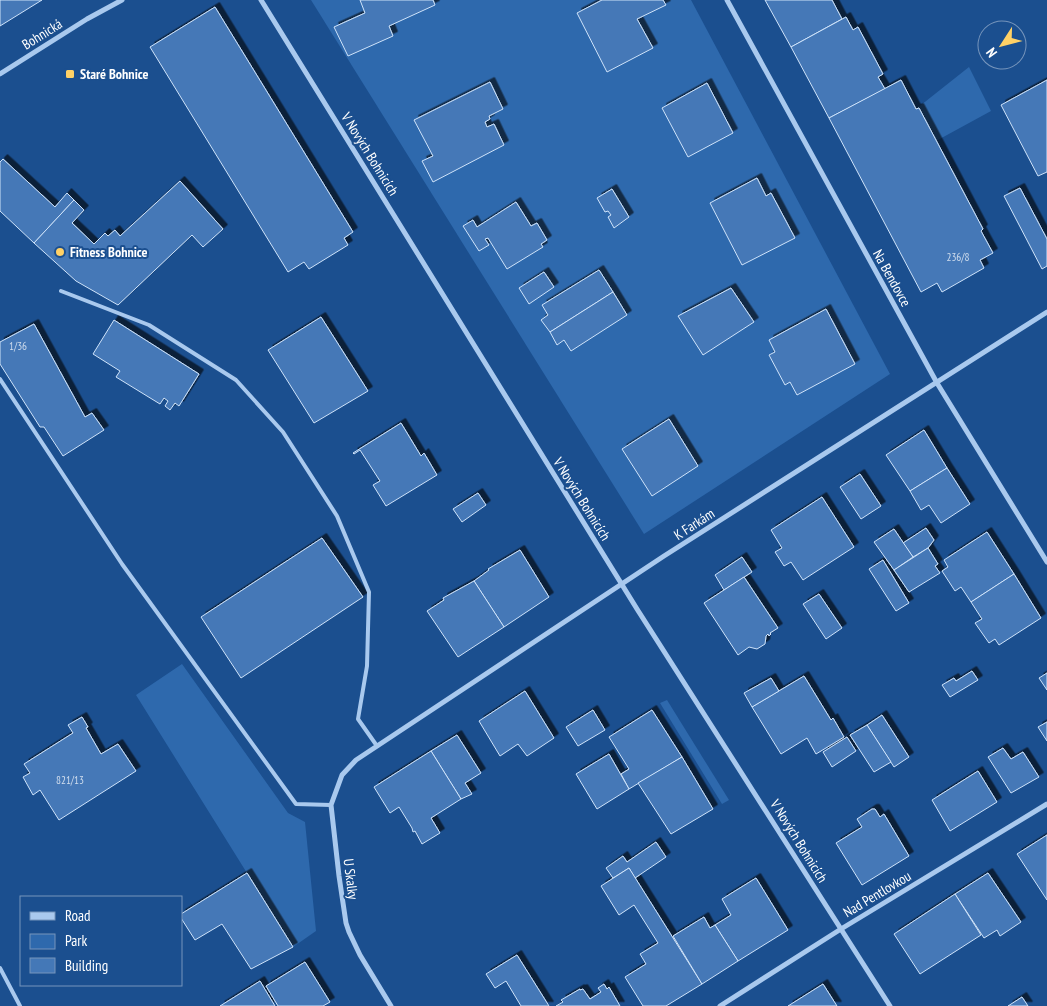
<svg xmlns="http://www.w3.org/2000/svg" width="1047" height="1006" font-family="'PT Sans Narrow',sans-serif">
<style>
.green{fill:#2e69ad}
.building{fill:#4478b7;stroke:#cfe3fa;filter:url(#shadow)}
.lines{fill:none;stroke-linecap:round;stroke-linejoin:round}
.service{stroke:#a9c9ee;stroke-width:4}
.minor{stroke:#a9c9ee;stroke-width:5}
.poi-dot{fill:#ffd166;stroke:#1b4f8f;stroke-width:2}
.labels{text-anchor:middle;stroke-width:4;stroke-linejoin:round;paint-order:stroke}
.number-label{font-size:11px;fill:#d0dded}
.street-label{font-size:14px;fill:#fff;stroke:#1b4f8f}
.poi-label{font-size:14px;font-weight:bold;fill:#fff;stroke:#1b4f8f;text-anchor:start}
</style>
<defs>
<filter id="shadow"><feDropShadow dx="4.5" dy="-4.5" stdDeviation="0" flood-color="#0009"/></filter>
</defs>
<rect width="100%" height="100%" fill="#1b4f8f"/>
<g class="green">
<path d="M311,0H691L890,374L644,534Z"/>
<path d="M969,67L991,111L936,141L916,109Z"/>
<path d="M182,664L288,813L305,822L316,931L293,947L136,695Z"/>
<path d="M667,700L729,800L722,804L660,703Z"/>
</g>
<g class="building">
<path d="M0,0H42L0,26Z"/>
<path d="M360,0H433L435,5L389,26L393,36L348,56L334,27L365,13Z"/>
<path d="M602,0H663L666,5L637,19L653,48L607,72L577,13Z"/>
<path d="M765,0H832L842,19L791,47Z"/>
<path d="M215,7L353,232L344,238L348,245L309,269L304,262L288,272L150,47Z"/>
<path d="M846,17L853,30L858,27L883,74L878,77L885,89L829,118L791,47Z"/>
<path d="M901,80L916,109L919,108L983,229L981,231L993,253L980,260L984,268L942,292L937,283L921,292L829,118Z"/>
<path d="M1047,80V172L1038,176L1001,105Z"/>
<path d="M490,82L503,109L489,116L490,119L485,122L487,127L494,124L504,145L433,182L422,161L433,156L414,120Z"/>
<path d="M707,83L733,133L688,157L662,108Z"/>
<path d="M3,159L55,207L67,193L74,200L34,243L0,211V162Z"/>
<path d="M757,178L766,196L771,193L795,238L742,265L710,203Z"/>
<path d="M180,181L223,229L203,247L192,235L118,305L76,281L34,243L74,200L84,210L72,223L94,244L105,233L108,236L115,230L120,236Z"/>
<path d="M1020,188L1047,239V266L1042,269L1004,196Z"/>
<path d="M612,189L629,217L614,228L608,217L611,215L608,211L605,212L597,198Z"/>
<path d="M516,202L531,226L537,223L547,240L541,244L543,247L507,269L488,238L485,239L489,245L479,251L463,226L473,220L477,227Z"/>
<path d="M599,270L613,292L550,332L541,320L548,315L542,305Z"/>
<path d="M544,272L554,287L529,304L519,288Z"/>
<path d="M731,288L754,322L703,355L678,316Z"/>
<path d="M613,292L627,315L571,351L564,340L557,345L550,332Z"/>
<path d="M826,309L855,364L797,395L790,382L785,385L769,355L775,352L769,340Z"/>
<path d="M321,317L368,391L314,423L268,350Z"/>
<path d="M114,320L199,374L179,406L175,403L170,410L165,406L168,401L164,398L160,404L116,377L120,371L93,354Z"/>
<path d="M34,324L85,417L92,413L104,430L63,456L44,427H40L0,364V342Z"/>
<path d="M669,419L698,466L652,496L622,449Z"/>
<path d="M401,423L421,456L424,453L437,475L386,506L373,485L380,481L360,450L354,454L353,453Z"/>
<path d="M924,430L947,468L910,491L886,455Z"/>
<path d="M947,468L970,504L941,523L929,505L921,510L910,491Z"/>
<path d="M860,474L881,506L861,519L840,487Z"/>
<path d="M478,493L486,505L462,522L453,509Z"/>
<path d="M822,497L854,547L803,580L791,562L784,566L775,552L782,548L771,530Z"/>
<path d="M926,528L934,540L928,548L913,557L903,543Z"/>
<path d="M894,529L913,557L894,570L874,542Z"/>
<path d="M987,532L1014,574L971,602L961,587L955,591L942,571L948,567L944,560Z"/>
<path d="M322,538L363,597L241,678L201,617Z"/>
<path d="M928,548L938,564L935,566L940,573L909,592L894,570Z"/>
<path d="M520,550L549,597L504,627L474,581L489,570L488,569Z"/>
<path d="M742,557L752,572L724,590L715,575Z"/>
<path d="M883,560L909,603L896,611L869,569Z"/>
<path d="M1014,574L1041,618L999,645L995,639L989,643L975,623L982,619L971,602Z"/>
<path d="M744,577L778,628L770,633L771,634L769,636L768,634L766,636L765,644L757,649L749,647L738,655L704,603Z"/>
<path d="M474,581L504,627L458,657L427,611L444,600L443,598Z"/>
<path d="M819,594L842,628L826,639L803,604Z"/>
<path d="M972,671L978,680L950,697L942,685L954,678L956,681Z"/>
<path d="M1047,673V690L1039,678Z"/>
<path d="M804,676L831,720L833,718L844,737L816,754L807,738L781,754L752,707Z"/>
<path d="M771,678L779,691L752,707L744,693Z"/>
<path d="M525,691L554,738L527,756L518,744L500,756L479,721Z"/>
<path d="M593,710L605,730L578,746L566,727Z"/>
<path d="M652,710L682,757L629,789L621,774L629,769L609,737Z"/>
<path d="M882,715L909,757L894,767L867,725Z"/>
<path d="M82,717L88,727L86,728L101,754L118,744L136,771L59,820L40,790L33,795L23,777L30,773L24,764L73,733L68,725Z"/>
<path d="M1047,722V741L1038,727Z"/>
<path d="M867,725L891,762L874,772L850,735Z"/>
<path d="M457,735L481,773L465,783L472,794L461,799L431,751Z"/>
<path d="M847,737L856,751L832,767L823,752Z"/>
<path d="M1003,748L1011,759L1023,752L1039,777L1011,793L988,757Z"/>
<path d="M431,751L461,799L431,818L440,833L422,844L415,831L413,832L412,828L399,807L390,813L374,787Z"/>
<path d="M609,754L629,789L597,809L576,774Z"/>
<path d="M682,757L713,809L671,834L638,783Z"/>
<path d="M978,771L997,802L950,831L932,800Z"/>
<path d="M872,809H875L880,817L884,814L909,856L862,885L836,843L862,827L857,819Z"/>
<path d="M1047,835V900L1017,854Z"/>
<path d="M656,842L666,857L635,878L629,868L613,878L606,868L623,856L627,862Z"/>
<path d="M629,868L702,984L666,1006H643L625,977L646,964L640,954L658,943L634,905L619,915L601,886Z"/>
<path d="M247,873L293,947L251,969L222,924L195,940L181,918V914Z"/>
<path d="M988,873L1021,922L1000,936L997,930L984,938L955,894Z"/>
<path d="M756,878L788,930L738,961L715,925L731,915L722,899Z"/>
<path d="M955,894L981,935L920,974L894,934Z"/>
<path d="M704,917L710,928L715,925L738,961L702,984L673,936Z"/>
<path d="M517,955L549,1006H521L506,981L495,988L486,974Z"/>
<path d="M305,962L330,1002L323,1006H278L266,986Z"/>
<path d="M260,981L275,1006H220Z"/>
<path d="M604,984L607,989L609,987L620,1006H556L563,1002L561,1000L580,989V990L583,989L590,999L601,992L598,988Z"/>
<path d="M823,984L837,1006H788Z"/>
<path d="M1022,997L1028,1006H1008Z"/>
</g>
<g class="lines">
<g class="service">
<path d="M61,291L149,325L236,380L283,432L337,516L369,592L367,666L358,719L377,746"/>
<path d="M0,379L122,564L296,804L331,805"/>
<path d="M0,968L20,1006"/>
</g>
<g class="minor">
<path d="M261,0L637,609L890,1006"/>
<path d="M727,0L937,383L1047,562"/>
<path d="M0,74L87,19L122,0"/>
<path d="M391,1006L360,955L349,932L346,923L339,876L331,805L342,775L356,760L664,556L1047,312"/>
<path d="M720,1006L841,929L1047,804"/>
</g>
</g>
<g class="poi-dot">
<rect x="65" y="69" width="10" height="10" rx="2.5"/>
<circle cx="60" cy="252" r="5"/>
</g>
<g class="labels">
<g class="number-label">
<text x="958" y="261">236/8</text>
<text x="18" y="350">1/36</text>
<text x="70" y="784">821/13</text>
</g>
<g class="street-label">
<text transform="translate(42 34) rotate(-32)" y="5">Bohnická</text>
<text transform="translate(370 154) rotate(58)" y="5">V Nových Bohnicích</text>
<text transform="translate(892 278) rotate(61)" y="5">Na Bendovce</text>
<text transform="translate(582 499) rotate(58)" y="5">V Nových Bohnicích</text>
<text transform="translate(694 524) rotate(-33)" y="5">K Farkám</text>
<text transform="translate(799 841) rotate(58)" y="5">V Nových Bohnicích</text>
<text transform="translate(351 879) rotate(83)" y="5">U Skalky</text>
<text transform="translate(877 894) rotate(-31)" y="5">Nad Pentlovkou</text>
</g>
<g class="poi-label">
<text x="80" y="79">Staré Bohnice</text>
<text x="70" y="257">Fitness Bohnice</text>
</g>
</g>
<rect x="20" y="896" width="162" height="90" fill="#1b4f8f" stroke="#7695bc"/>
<rect x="30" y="912" width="25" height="8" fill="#a9c9ee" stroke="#7695bc"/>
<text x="65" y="921" font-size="15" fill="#ffffff">Road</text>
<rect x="30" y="934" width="25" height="15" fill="#2e69ad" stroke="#7695bc"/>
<text x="65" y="946" font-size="15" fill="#ffffff">Park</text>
<rect x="30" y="958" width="25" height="15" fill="#4478b7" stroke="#7695bc"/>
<text x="65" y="971" font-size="15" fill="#ffffff">Building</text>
<g transform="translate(1002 45) rotate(234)"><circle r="24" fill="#1b4f8f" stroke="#7695bc"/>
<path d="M0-4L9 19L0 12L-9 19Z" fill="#ffd166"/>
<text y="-8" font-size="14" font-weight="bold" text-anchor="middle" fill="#ffffff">N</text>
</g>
</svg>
